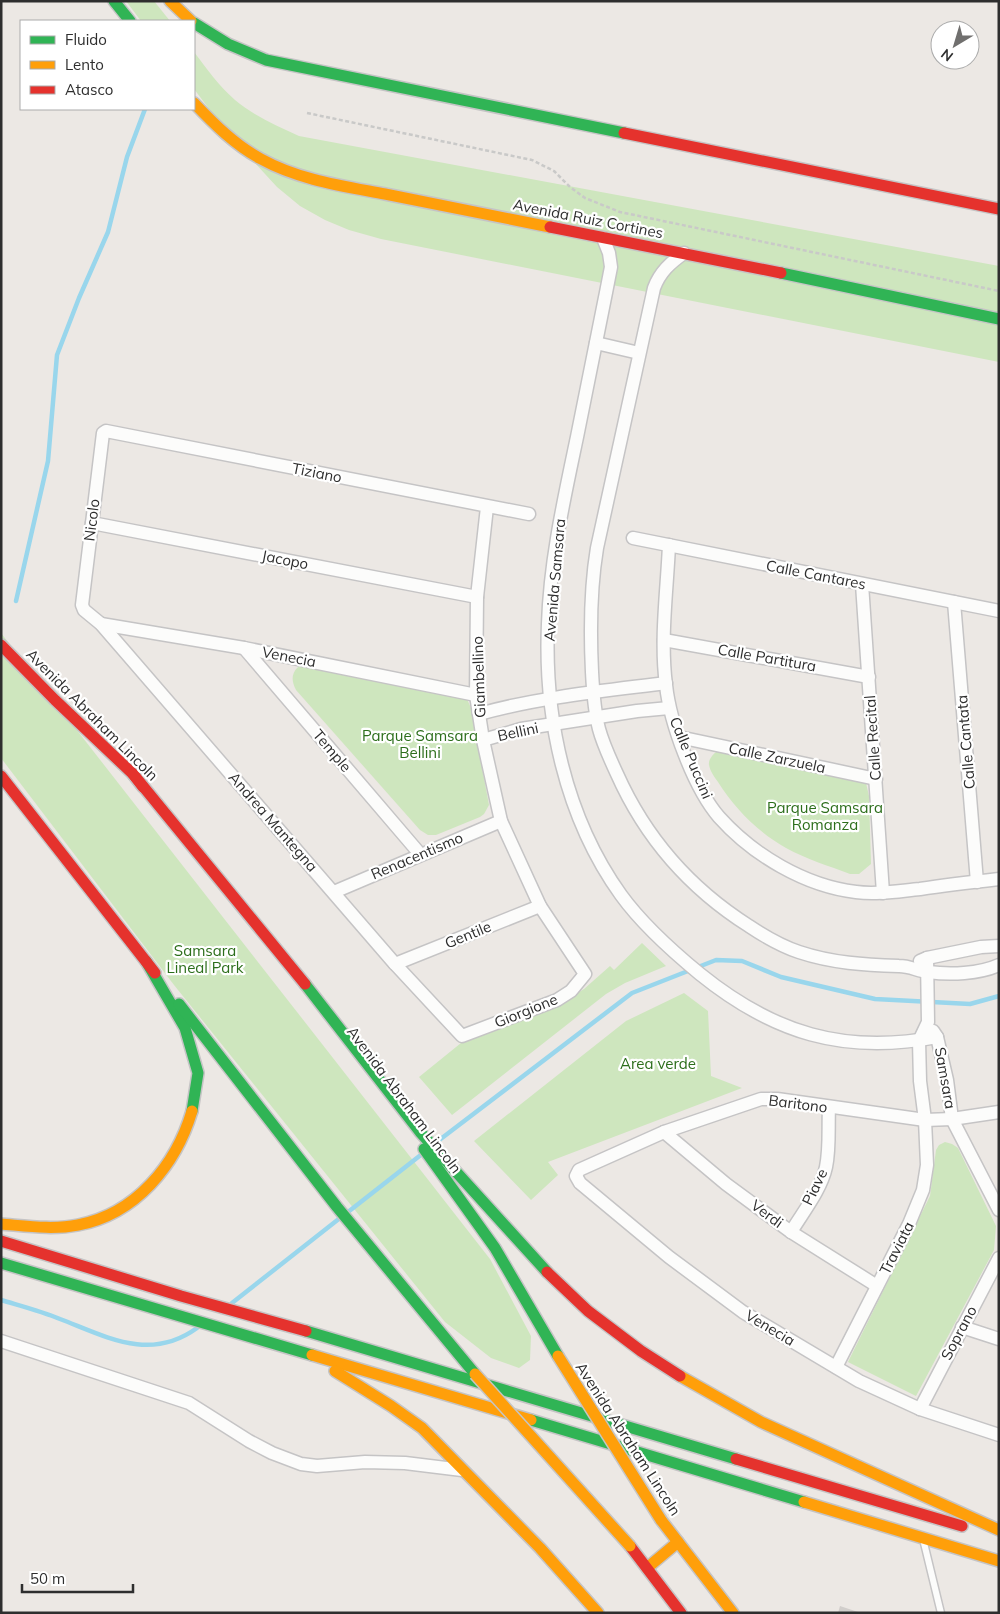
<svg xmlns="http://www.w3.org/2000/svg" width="1000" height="1614" font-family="Mulish,sans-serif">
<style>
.green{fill:#cee6be}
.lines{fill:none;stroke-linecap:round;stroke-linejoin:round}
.stream{stroke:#99d6ec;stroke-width:4.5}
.building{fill:#d1cecb}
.lane-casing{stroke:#c5c4c5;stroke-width:9}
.street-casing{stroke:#c5c4c5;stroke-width:15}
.fast-casing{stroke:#c5c4c5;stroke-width:14}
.slow-casing{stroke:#c5c4c5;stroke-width:14}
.jam-casing{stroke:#c5c4c5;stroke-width:14}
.path{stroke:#c9c9c8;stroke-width:2.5;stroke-dasharray:4 2.5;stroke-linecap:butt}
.lane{stroke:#fcfcfb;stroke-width:6}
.street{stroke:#fcfcfb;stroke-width:12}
.fast{stroke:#30b455;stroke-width:11}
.slow{stroke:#ff9f0a;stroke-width:11}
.jam{stroke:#e5322d;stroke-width:11}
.slow-bridge-casing{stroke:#c6c5c4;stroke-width:14;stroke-linecap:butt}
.slow-bridge{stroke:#ff9f0a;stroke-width:11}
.labels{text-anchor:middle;stroke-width:4.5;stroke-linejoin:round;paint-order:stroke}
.street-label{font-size:15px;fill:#2e2e2e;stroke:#fff}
.park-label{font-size:15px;fill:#2c6e1b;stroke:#fff}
</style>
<rect width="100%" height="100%" fill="#ece8e4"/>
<g class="green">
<path d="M126,1H154L170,21H141Z"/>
<path d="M194,52C207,69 219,86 235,100C254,116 277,126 299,136L999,266V362L381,239L349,230L325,220L300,206L277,187L229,135L194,89Z"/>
<path d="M1,633L490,1259L531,1336L530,1360L519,1368L491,1358L445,1322L174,985L1,758Z"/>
<path d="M300,665L467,699L471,708L489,805L484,814L480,817L436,835H428L420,830L296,690C291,680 291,673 300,665Z"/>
<path d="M719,750L861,778L866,783L869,796L871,864L859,874H850C829,866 806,859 786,848C758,832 735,809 718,782C715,778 710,771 709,765C708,759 714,753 719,750Z"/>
<path d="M642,943L666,966L625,983L606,994L452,1115L419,1077L461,1043L574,995L584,989L610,966L614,970Z"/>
<path d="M684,993L708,1011L711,1076L742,1088L548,1162L558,1175L531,1200L474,1141L626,1021Z"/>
<path d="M945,1142L952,1144L958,1148L996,1226L994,1250L916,1396L848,1362L930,1196L936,1150L939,1145Z"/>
</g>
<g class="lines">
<g class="stream">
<path d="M16,601L48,461L57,355L79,298L108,232L127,157L145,109"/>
<path d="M438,1141L632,993L716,960L742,961L781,977L875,999L970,1004L999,996"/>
<path d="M348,1212L422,1154"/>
<path d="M1,1300C21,1306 41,1311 60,1319C107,1337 150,1362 197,1328"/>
<path d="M232,1303L340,1218"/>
</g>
</g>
<path class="building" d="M840,1606L858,1612V1613H838Z"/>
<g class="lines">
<g class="lane-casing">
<path id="lane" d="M924,1543L941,1613"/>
</g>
<g class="street-casing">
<g id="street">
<path d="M603,238L609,253L611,267C600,324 588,381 577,437C564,499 550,561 548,624C544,717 565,817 621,895C642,924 672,951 700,974C773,1033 844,1055 937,1037"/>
<path d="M684,253C670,263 660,272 654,288L597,548C590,590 590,631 592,672C593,691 594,710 599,729C603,744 610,759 617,774C646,839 689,888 749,926C764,936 781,946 799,952C832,963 865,965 899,966C910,966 918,971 928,972C950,975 979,974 999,965"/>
<path d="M596,343L639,353"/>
<path d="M487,507L477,597L476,695L483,740L501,821L540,906L585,974L571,991L557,1000L462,1036L395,964L101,624L84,610L82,605L103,433L106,431L529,514"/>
<path d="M92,523L477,597"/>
<path d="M633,538L999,611"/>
<path d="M669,545C667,591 660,639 666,685C670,723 694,788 719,817C753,855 805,886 856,892C877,895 899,891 920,889C946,885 972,882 999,879"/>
<path d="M862,584L883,893"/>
<path d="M954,602L977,882"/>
<path d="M101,624L244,648L476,695"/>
<path d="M664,640L869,677"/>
<path d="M244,648L420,854"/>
<path d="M479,714C540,697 603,691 666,683"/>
<path d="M679,737L876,779"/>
<path d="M483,740L521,729L637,711L669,708"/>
<path d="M334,892L501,821"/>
<path d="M920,961L927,958L981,947L999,946"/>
<path d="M395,964L540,906"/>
<path d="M933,1031L937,1037L947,1080L952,1119L999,1210"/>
<path d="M999,1112L952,1119L925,1120L777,1099H761L664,1132L579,1170L576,1176L580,1183L669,1257L743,1312L859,1381L920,1409L999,1435"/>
<path d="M664,1132L726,1184L791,1232L877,1286"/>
<path d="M791,1232C803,1212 821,1190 826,1167C830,1148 828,1127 829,1108"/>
<path d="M962,1327L999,1339"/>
<path d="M1,1341L189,1403L249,1441L272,1453L301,1464L317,1466L365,1462L405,1463L462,1470"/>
<path d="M836,1367L909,1224L923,1190L927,1165L925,1120L920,1081L919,1041L928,1022L927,958"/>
<path d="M920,1409L999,1258"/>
</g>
</g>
<g class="fast-casing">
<g id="fast">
<path d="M114,1L130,21"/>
<path d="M194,23L228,44L266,60L624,133"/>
<path d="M781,273L999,319"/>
<path d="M146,961L185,1028L198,1073L192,1111"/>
<path d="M305,984L420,1132L547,1272"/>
<path d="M179,1004L337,1207L475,1374"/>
<path d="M424,1149L495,1248L558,1356"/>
<path d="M1,1263L312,1355"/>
<path d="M306,1331L736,1459"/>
<path d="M531,1420L804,1502"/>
</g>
</g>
<g class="slow-casing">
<g id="slow">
<path d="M170,1L191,21"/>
<path d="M194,103C214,124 235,145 261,159C299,180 343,186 385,194C440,205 495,216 550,227"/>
<path d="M1,1224C26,1226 53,1230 78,1225C136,1214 176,1165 192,1111"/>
<path d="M312,1355L531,1420"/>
<path d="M335,1371L391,1406L422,1428L540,1548L598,1613"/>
<path d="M680,1376L761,1422L999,1530"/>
<path d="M804,1502L999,1561"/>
<path d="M661,1520L733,1613"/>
<path d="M647,1568L678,1542"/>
</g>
</g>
<g class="jam-casing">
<g id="jam">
<path d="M624,133L999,209"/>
<path d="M550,227L781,273"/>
<path d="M1,645L55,700L133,774L143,787"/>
<path d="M133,774L305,984"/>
<path d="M1,776L155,973"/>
<path d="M1,1241L181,1296L306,1331"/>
<path d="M547,1272L588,1311L641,1351L680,1376"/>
<path d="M736,1459L962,1526"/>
<path d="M630,1546L681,1613"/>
</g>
</g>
<path class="path" d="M307,113L532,160L554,171L570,187L585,198L620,212L999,291"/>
<use href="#lane" class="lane"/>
<use href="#street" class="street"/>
<use href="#fast" class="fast"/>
<use href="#slow" class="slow"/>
<use href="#jam" class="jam"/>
<g class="slow-bridge-casing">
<g id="slow-bridge">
<path d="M558,1356L661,1520"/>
<path d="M475,1374L630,1546"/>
</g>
</g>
<use href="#slow-bridge" class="slow-bridge"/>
</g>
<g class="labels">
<g class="street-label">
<text transform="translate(588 219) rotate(11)" y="5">Avenida Ruiz Cortines</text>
<text transform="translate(317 473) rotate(11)" y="5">Tiziano</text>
<text transform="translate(92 520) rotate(-83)" y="5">Nicolo</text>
<text transform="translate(285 560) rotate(11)" y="5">Jacopo</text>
<text transform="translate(816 575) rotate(11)" y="5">Calle Cantares</text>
<text transform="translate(555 580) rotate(-85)" y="5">Avenida Samsara</text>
<text transform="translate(289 657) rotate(11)" y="5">Venecia</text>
<text transform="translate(767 658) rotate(10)" y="5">Calle Partitura</text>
<text transform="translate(479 677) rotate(-92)" y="5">Giambellino</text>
<text transform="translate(92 715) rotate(45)" y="5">Avenida Abraham Lincoln</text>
<text transform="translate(518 732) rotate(-12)" y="5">Bellini</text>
<text transform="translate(873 738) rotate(-94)" y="5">Calle Recital</text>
<text transform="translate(966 742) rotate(-95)" y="5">Calle Cantata</text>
<text transform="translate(332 751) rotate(50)" y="5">Temple</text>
<text transform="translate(691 758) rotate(67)" y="5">Calle Puccini</text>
<text transform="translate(777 758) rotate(12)" y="5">Calle Zarzuela</text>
<text transform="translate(273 822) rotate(49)" y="5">Andrea Mantegna</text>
<text transform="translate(417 856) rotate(-23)" y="5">Renacentismo</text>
<text transform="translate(468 935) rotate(-22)" y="5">Gentile</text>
<text transform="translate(526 1011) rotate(-22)" y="5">Giorgione</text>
<text transform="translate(945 1078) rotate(80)" y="5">Samsara</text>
<text transform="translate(404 1100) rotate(53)" y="5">Avenida Abraham Lincoln</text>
<text transform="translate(798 1104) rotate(7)" y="5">Baritono</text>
<text transform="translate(815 1187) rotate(-64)" y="5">Piave</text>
<text transform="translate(767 1214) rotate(36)" y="5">Verdi</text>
<text transform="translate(897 1248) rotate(-63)" y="5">Traviata</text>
<text transform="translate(770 1328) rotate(31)" y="5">Venecia</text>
<text transform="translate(959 1333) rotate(-62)" y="5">Soprano</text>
<text transform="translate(628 1439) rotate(57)" y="5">Avenida Abraham Lincoln</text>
</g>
<g class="park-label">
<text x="420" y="741">Parque Samsara<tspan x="420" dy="17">Bellini</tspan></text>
<text x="825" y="813">Parque Samsara<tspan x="825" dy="17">Romanza</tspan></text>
<text x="205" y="956">Samsara<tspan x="205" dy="17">Lineal Park</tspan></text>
<text x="658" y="1069">Area verde</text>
</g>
</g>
<rect width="1000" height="1614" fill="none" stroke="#2e2e2e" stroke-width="5"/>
<rect x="20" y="20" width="175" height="90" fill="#ffffff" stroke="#ababab"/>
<rect x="30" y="36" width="25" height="8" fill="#30b455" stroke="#ababab"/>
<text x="65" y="45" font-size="15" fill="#2e2e2e">Fluido</text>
<rect x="30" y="61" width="25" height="8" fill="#ff9f0a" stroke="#ababab"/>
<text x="65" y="70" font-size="15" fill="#2e2e2e">Lento</text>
<rect x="30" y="86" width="25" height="8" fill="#e5322d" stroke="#ababab"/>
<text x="65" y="95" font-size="15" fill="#2e2e2e">Atasco</text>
<g transform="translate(955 45) rotate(218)"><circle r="24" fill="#ffffff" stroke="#ababab"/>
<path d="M0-4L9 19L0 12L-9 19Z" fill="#706f6e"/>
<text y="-8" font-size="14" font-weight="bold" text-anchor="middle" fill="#2e2e2e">N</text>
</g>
<path d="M22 1584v8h111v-8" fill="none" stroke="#2e2e2e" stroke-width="2.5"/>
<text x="30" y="1584" font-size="15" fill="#2e2e2e" stroke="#ffffff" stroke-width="4" paint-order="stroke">50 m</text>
</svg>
